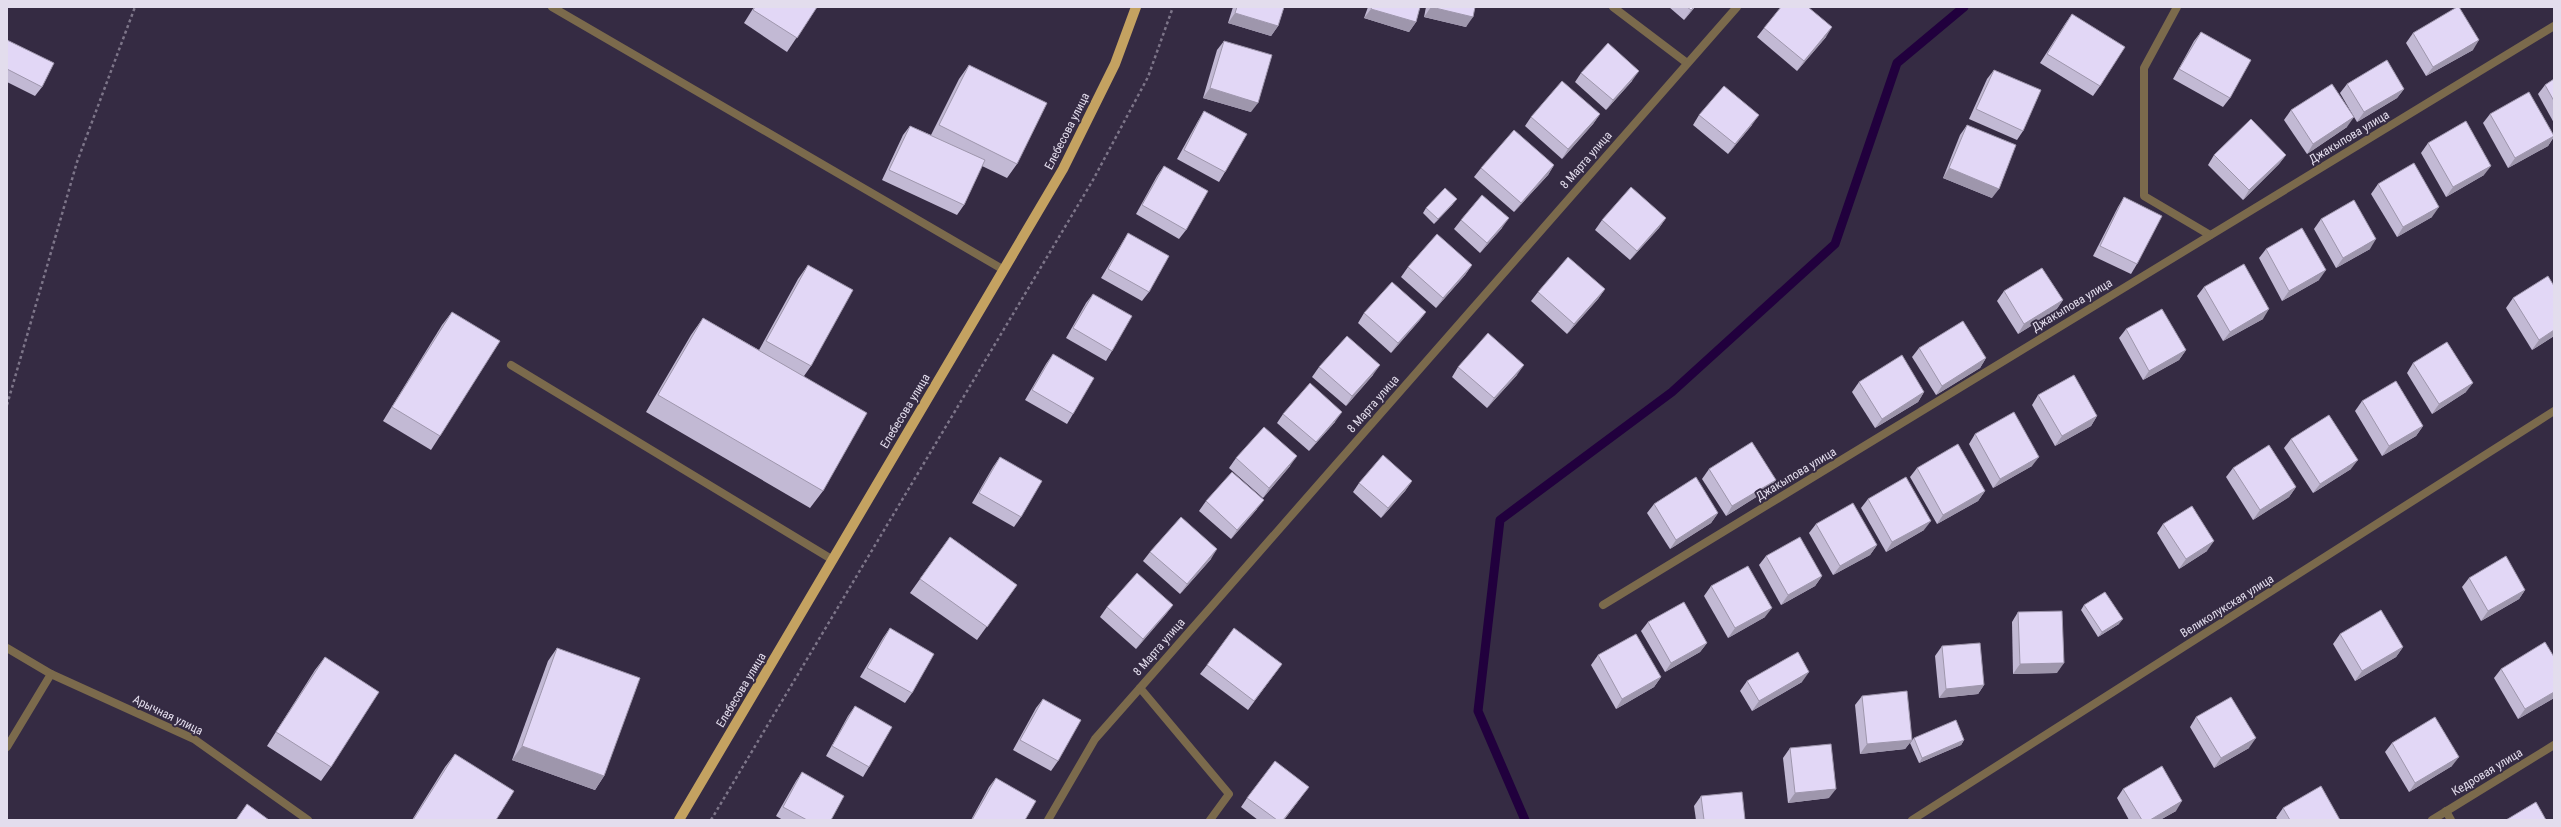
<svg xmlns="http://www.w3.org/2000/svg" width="2561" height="827" font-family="'Roboto Condensed',sans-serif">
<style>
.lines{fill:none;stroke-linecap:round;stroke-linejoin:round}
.stream{stroke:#21003d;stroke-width:9}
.path{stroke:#7d7589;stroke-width:2.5;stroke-dasharray:3 3;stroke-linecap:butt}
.lane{stroke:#7b6a4c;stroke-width:8}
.street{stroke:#7b6a4c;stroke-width:8}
.primary{stroke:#c4a261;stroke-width:10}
.wall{fill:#c2b9d4}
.shaded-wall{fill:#9e96ac}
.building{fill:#e2d7f6;stroke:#9e96ac}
.labels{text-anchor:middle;stroke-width:4;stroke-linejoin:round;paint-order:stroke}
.street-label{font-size:12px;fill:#e3dded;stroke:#352b43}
</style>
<rect width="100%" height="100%" fill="#352b43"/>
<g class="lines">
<path class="stream" d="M1525,820L1478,711L1500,520L1672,392L1835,244L1897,63L1964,7"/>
<g class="path">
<path d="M7,405L77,162L135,7"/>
<path d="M711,820L1093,180L1148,77L1173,7"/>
</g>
<g class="lane">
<path d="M552,7L1004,270"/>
<path d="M2177,7L2144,68V196L2210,235"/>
<path d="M511,365L833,560"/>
</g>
<g class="street">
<path d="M1613,7L1687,63"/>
<path d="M1603,605L2554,26"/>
<path d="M7,648L51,674L194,739L308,820"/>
<path d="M7,747L51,674"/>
<path d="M2446,811L2451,820"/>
<path d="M1048,820L1095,739L1140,688"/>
<path d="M1210,820L1229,794L1140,688L1737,7"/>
<path d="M1912,820L2554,411"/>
<path d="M2432,820L2554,745"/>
</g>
<path class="primary" d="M679,820L1063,169L1115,64L1136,7"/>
</g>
<g class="wall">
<path d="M754,7H817L787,52L744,23Z"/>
<path d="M1233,7H1284L1278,26L1271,36L1228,23Z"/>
<path d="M1368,7H1420L1416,22L1409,32L1364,18Z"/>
<path d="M1426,7H1475L1466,27L1424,17Z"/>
<path d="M1669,7H1695L1684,20Z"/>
<path d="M2072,14L2100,86L2093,96L2040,63L2065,24Z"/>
<path d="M1764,28L1826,37L1797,71L1757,37Z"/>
<path d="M2201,32L2230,98L2223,107L2173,79L2194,41Z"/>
<path d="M2413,33L2473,50L2426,76L2406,43Z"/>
<path d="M7,40L42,87L35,96L7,82Z"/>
<path d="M1224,41L1251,112L1203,98L1217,50Z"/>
<path d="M969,65L1017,164L1007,178L982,166L964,205L957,215L882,180L903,135L910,126L931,135L959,79Z"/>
<path d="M1994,70L2023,131L2017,140L1969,119L1987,79Z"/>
<path d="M1581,73L1632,81L1606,110L1575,82Z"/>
<path d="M2554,79V123L2538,94L2545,85Z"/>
<path d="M2347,84L2404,89L2397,98L2357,122L2340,93Z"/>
<path d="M2291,110L2347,127L2307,154L2284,120Z"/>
<path d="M1204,111L1225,172L1219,182L1177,159L1198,121Z"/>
<path d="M1600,114L1593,124L1562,159L1525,126L1531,117Z"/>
<path d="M2490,114L2554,137L2548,146L2508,168L2483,123Z"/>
<path d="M1699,115L1752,125L1728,154L1693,125Z"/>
<path d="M1967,125L1992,198L1943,178L1960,135Z"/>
<path d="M2428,143L2484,175L2446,197L2421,153Z"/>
<path d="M2214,155H2286L2279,164L2243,200L2208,165Z"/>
<path d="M1554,165L1548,175L1514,212L1474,177L1481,168Z"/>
<path d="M1164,166L1186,230L1179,239L1136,214L1157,176Z"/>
<path d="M2378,184L2432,217L2397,237L2371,194Z"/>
<path d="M2124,197L2137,264L2131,274L2093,256L2118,207Z"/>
<path d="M1453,204L1434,224L1423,213L1426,208Z"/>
<path d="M1666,218L1659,228L1630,260L1595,230L1602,220Z"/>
<path d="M2321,219L2370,249L2336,268L2314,229Z"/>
<path d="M1461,220L1502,228L1480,253L1454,229Z"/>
<path d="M1128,233L1149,292L1142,301L1101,278Z"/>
<path d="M2266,249L2319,280L2282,301L2259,258Z"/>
<path d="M808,265L811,366L804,376L823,491L810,508L646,412L691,335L703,318L759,350L798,279Z"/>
<path d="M1472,265L1465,275L1436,308L1401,277L1408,267Z"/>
<path d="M2554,286V336L2532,350L2506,308L2513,298Z"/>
<path d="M2204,287L2263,319L2223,341L2197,296Z"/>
<path d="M1605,289L1598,299L1567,334L1531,301L1538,292Z"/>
<path d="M2004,291L2063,300L2056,310L2018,334L1997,301Z"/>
<path d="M1093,294L1112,351L1106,361L1066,338L1086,303Z"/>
<path d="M452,312L440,436L431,450L383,421L442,325Z"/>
<path d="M1426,312L1419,321L1391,353L1358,323L1364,313Z"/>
<path d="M2126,329L2186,350L2179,360L2143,380L2119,338Z"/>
<path d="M1919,348L1986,358L1980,368L1936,395L1912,357Z"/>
<path d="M1053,354L1073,414L1067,424L1025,400L1046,364Z"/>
<path d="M2413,363L2466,392L2432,414L2407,373Z"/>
<path d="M1319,367L1373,375L1346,406L1312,377Z"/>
<path d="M1458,367L1517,375L1487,408L1452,377Z"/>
<path d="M1859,382L1924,392L1918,402L1875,428L1852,392Z"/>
<path d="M2038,395L2097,416L2091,426L2055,446L2032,405Z"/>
<path d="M2362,401L2423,426L2416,436L2382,456L2355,411Z"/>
<path d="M1283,414L1335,422L1309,451L1277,423Z"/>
<path d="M1975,434L2032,466L1993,488L1969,444Z"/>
<path d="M2291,439L2351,469L2313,493L2284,448Z"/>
<path d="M1000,457L1021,517L1014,527L972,503L993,467Z"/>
<path d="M1236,458L1290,466L1263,498L1229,468Z"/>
<path d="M1917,468L1985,491L1978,501L1937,524L1910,477Z"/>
<path d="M2233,468L2296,487L2289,497L2253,520L2226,477Z"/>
<path d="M1709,469L1776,480L1769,489L1726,516L1702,479Z"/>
<path d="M1412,481L1405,491L1381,518L1353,492L1359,483Z"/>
<path d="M1868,499L1924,530L1886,552L1861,508Z"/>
<path d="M1206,501L1257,509L1231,539L1199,511Z"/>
<path d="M1654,504L1718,513L1711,523L1670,549L1647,513Z"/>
<path d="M1816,524L1877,545L1870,555L1833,575L1809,533Z"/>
<path d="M2163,524L2207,551L2179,569L2157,533Z"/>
<path d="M950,537L1017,585L977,640L910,593Z"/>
<path d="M1150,552L1211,559L1180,594L1143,561Z"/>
<path d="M1766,556L1822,576L1815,586L1781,605L1759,565Z"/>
<path d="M2469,578L2525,590L2519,599L2481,621L2462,587Z"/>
<path d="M1711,586L1765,617L1728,638L1704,596Z"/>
<path d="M1173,605L1166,614L1136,649L1100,617L1107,607Z"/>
<path d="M2084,605L2119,624L2098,637L2081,610Z"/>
<path d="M2018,612L2057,673L2013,674L2012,622Z"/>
<path d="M1648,622L1707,643L1700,652L1665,672L1641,631Z"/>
<path d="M890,628L912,693L905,703L860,677L883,638Z"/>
<path d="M2340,634L2403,647L2396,657L2355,681L2333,644Z"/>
<path d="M1942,646L1984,685L1978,694L1939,698L1935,656Z"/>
<path d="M557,648L604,776L595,790L512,760L548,661Z"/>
<path d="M1598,655L1661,677L1654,687L1616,709L1591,665Z"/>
<path d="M325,657L331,767L321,781L267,746L315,670Z"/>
<path d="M2554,657V698L2518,719L2494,678L2501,669Z"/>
<path d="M1282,664L1248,710L1200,674L1207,665Z"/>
<path d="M1747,681L1802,682L1752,711L1740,691Z"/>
<path d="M1862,696L1912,740L1905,749L1860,754L1855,705Z"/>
<path d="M1043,699L1058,761L1051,771L1013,750L1036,708Z"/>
<path d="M855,706L869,767L863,777L826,756L848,716Z"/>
<path d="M2196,717L2249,748L2214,768L2190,727Z"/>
<path d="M1914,738L1964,740L1961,745L1919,763L1910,743Z"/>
<path d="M2392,743L2452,766L2409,792L2385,752Z"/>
<path d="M1790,748L1829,798L1788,803L1783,758Z"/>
<path d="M455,754L496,820H412L445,767Z"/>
<path d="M802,772L831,820H783L776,816L796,781Z"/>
<path d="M996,778L1025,820H971L989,787Z"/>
<path d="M2123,789L2176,811L2160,820H2129L2117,798Z"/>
<path d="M1302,796L1284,820H1258L1241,807L1247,798Z"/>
<path d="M1701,796L1745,820H1696L1694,806Z"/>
<path d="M2283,808L2340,820H2278L2276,818Z"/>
</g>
<g class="shaded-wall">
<path d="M1431,7L1473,17L1466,27L1424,17Z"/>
<path d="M1694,7H1695L1684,20L1691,10Z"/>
<path d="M1371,9L1416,22L1409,32L1364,18Z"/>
<path d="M1235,13L1278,26L1271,36L1228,23Z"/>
<path d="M1832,27L1826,37L1797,71L1804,61Z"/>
<path d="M2479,40L2473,50L2426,76L2433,67Z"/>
<path d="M1639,71L1632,81L1606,110L1613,100Z"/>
<path d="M1210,88L1258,103L1251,112L1203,98Z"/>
<path d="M2404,89L2397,98L2357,122L2364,112Z"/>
<path d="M1600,114L1593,124L1562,159L1568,149Z"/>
<path d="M1759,115L1752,125L1728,154L1735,144Z"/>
<path d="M2354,117L2347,127L2307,154L2313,144Z"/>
<path d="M2554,136L2548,146L2508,168L2515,158Z"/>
<path d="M2286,155L2279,164L2243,200L2249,190Z"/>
<path d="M1554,165L1548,175L1514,212L1521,203Z"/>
<path d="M2491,166L2484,175L2446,197L2453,187Z"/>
<path d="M1949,168L1999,189L1992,198L1943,178Z"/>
<path d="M1457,199L1453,204L1434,224L1438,219Z"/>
<path d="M2439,207L2432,217L2397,237L2403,227Z"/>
<path d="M1509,218L1502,228L1480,253L1487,243Z"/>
<path d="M1666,218L1659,228L1630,260L1637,251Z"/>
<path d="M2376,239L2370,249L2336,268L2343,258Z"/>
<path d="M1472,265L1465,275L1436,308L1443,298Z"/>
<path d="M2326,270L2319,280L2282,301L2289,291Z"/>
<path d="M1605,289L1598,299L1567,334L1574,324Z"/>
<path d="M2063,300L2056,310L2018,334L2024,324Z"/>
<path d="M2269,309L2263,319L2223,341L2230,332Z"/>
<path d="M1426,312L1419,321L1391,353L1398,343Z"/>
<path d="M2554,330V336L2532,350L2539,340Z"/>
<path d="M2186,350L2179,360L2143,380L2149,371Z"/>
<path d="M1986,358L1980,368L1936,395L1942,386Z"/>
<path d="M1380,365L1373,375L1346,406L1352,396Z"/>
<path d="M1524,365L1517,375L1487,408L1494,398Z"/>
<path d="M2473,383L2466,392L2432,414L2439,404Z"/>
<path d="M1924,392L1918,402L1875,428L1882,419Z"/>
<path d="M1342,412L1335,422L1309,451L1316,442Z"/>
<path d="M2097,416L2091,426L2055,446L2062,436Z"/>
<path d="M2423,426L2416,436L2382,456L2389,446Z"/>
<path d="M1297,456L1290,466L1263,498L1269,488Z"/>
<path d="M2039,457L2032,466L1993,488L2000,479Z"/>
<path d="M2358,460L2351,469L2313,493L2320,484Z"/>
<path d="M1776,480L1769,489L1726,516L1732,506Z"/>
<path d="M1412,481L1405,491L1381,518L1388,508Z"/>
<path d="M2296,487L2289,497L2253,520L2260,510Z"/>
<path d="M1985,491L1978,501L1937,524L1943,515Z"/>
<path d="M1264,500L1257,509L1231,539L1237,530Z"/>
<path d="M1718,513L1711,523L1670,549L1676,540Z"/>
<path d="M1931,521L1924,530L1886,552L1892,542Z"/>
<path d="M2214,541L2207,551L2179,569L2186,559Z"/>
<path d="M1877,545L1870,555L1833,575L1840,566Z"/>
<path d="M1217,549L1211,559L1180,594L1187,584Z"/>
<path d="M1822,576L1815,586L1781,605L1788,595Z"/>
<path d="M2525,590L2519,599L2481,621L2488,611Z"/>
<path d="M1173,605L1166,614L1136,649L1143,639Z"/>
<path d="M1772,608L1765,617L1728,638L1735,628Z"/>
<path d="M2123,619L2119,624L2098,637L2102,632Z"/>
<path d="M1707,643L1700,652L1665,672L1671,663Z"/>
<path d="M2403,647L2396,657L2355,681L2362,671Z"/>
<path d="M2064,663L2057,673L2013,674L2020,664Z"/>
<path d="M1809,672L1802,682L1752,711L1759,701Z"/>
<path d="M1661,677L1654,687L1616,709L1622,699Z"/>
<path d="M1984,685L1978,694L1939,698L1946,689Z"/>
<path d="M2554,692V698L2518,719L2525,709Z"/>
<path d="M2256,738L2249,748L2214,768L2221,758Z"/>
<path d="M1912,740L1905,749L1860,754L1867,744Z"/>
<path d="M1964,740L1961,745L1919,763L1922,758Z"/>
<path d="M522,746L604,776L595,790L512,760Z"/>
<path d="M2459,757L2452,766L2409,792L2415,783Z"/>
<path d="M1309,787L1302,796L1284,820H1283Z"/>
<path d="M1836,789L1829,798L1788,803L1795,793Z"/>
<path d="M2182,801L2176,811L2160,820H2150Z"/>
</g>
<g class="building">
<path d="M755,7H817L797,38L753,10Z"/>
<path d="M1237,7H1284L1278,26L1235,13Z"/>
<path d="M1372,7H1420L1416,22L1371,9Z"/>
<path d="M1431,7H1475L1473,17Z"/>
<path d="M1687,7H1694L1691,10Z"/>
<path d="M1781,7H1808L1832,27L1804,61L1764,28Z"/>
<path d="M2457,7H2459L2479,40L2433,67L2413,33Z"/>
<path d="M2072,14L2125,47L2100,86L2047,54Z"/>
<path d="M2201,32L2251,60L2230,98L2179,69Z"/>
<path d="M7,40L54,63L42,87L7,69Z"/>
<path d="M1224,41L1272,55L1258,103L1210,88Z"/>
<path d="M1608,43L1639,71L1613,100L1581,73Z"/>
<path d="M2387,60L2404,89L2364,112L2347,84Z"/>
<path d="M969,65L1047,103L1017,164L939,125Z"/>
<path d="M1994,70L2041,90L2023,131L1976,109Z"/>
<path d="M2554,79V101L2545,85Z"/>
<path d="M1562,81L1600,114L1568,149L1531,117Z"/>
<path d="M2332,84L2354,117L2313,144L2291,110Z"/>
<path d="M1724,86L1759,115L1735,144L1699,115Z"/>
<path d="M2529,92L2554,136L2515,158L2490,114Z"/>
<path d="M1204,111L1247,134L1225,172L1184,150Z"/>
<path d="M2251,119L2286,155L2249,190L2214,155Z"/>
<path d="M2466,121L2491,166L2453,187L2428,143Z"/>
<path d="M1967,125L2016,145L1999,189L1949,168Z"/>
<path d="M910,126L985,160L964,205L889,170Z"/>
<path d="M1514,130L1554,165L1521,203L1481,168Z"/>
<path d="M2414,163L2439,207L2403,227L2378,184Z"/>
<path d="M1164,166L1208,191L1186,230L1142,205Z"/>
<path d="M1631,187L1666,218L1637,251L1602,220Z"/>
<path d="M1445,188L1457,199L1438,219L1426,208Z"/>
<path d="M1482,195L1509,218L1487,243L1461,220Z"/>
<path d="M2124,197L2162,216L2137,264L2100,246Z"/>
<path d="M2354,200L2376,239L2343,258L2321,219Z"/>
<path d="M2302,228L2326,270L2289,291L2266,249Z"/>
<path d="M1128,233L1169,256L1149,292L1108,269Z"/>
<path d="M1437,234L1472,265L1443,298L1408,267Z"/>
<path d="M1568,257L1605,289L1574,324L1538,292Z"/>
<path d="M2244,264L2269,309L2230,332L2204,287Z"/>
<path d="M808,265L853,290L811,366L766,341Z"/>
<path d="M2042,268L2063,300L2024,324L2004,291Z"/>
<path d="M2548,276L2554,286V330L2539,340L2513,298Z"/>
<path d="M1392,282L1426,312L1398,343L1364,313Z"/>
<path d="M1093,294L1132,316L1112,351L1073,328Z"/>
<path d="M2162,309L2186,350L2149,371L2126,329Z"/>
<path d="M452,312L500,341L440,436L392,407Z"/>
<path d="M703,318L867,413L823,491L658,395Z"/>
<path d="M1963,321L1986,358L1942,386L1919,348Z"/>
<path d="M1488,333L1524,365L1494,398L1458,367Z"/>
<path d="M1347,336L1380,365L1352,396L1319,367Z"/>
<path d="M2447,342L2473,383L2439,404L2413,363Z"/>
<path d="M1053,354L1094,378L1073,414L1032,390Z"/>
<path d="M1902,355L1924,392L1882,419L1859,382Z"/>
<path d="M2074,375L2097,416L2062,436L2038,395Z"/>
<path d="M2396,381L2423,426L2389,446L2362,401Z"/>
<path d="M1310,383L1342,412L1316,442L1283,414Z"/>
<path d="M2014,412L2039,457L2000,479L1975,434Z"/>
<path d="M2329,415L2358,460L2320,484L2291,439Z"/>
<path d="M1264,427L1297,456L1269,488L1236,458Z"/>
<path d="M1752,442L1776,480L1732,506L1709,469Z"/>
<path d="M1958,444L1985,491L1943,515L1917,468Z"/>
<path d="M2269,445L2296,487L2260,510L2233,468Z"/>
<path d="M1383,455L1412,481L1388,508L1359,483Z"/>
<path d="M1000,457L1042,481L1021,517L979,493Z"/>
<path d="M1232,472L1264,500L1237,530L1206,501Z"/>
<path d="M1696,477L1718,513L1676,540L1654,504Z"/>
<path d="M1906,477L1931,521L1892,542L1868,499Z"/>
<path d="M1853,503L1877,545L1840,566L1816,524Z"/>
<path d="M2192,506L2214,541L2186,559L2163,524Z"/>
<path d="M1181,517L1217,549L1187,584L1150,552Z"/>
<path d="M950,537L1017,585L987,627L920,579Z"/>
<path d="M1800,537L1822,576L1788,595L1766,556Z"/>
<path d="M2506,556L2525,590L2488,611L2469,578Z"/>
<path d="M1748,566L1772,608L1735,628L1711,586Z"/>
<path d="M1137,573L1173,605L1143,639L1107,607Z"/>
<path d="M2105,592L2123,619L2102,632L2084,605Z"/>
<path d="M1684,602L1707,643L1671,663L1648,622Z"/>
<path d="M2381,610L2403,647L2362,671L2340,634Z"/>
<path d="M2062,611L2064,663L2020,664L2018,612Z"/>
<path d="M890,628L934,654L912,693L867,668Z"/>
<path d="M1234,628L1282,664L1254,701L1207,665Z"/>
<path d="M1636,634L1661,677L1622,699L1598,655Z"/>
<path d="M2545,642L2554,657V692L2525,709L2501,669Z"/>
<path d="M1980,643L1984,685L1946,689L1942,646Z"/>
<path d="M557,648L640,678L604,776L522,746Z"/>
<path d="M1798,652L1809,672L1759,701L1747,681Z"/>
<path d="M325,657L379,692L331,767L276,732Z"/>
<path d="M1907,691L1912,740L1867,744L1862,696Z"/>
<path d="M2231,697L2256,738L2221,758L2196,717Z"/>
<path d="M1043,699L1081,720L1058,761L1020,740Z"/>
<path d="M855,706L892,727L869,767L832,746Z"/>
<path d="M2435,717L2459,757L2415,783L2392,743Z"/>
<path d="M1956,720L1964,740L1922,758L1914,738Z"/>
<path d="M1831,744L1836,789L1795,793L1790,748Z"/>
<path d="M455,754L514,791L496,820H413Z"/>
<path d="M1275,761L1309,787L1283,820H1277L1247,798Z"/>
<path d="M2162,766L2182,801L2150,820H2142L2123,789Z"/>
<path d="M802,772L844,796L831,820H807L783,807Z"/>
<path d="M996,778L1036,801L1025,820H972Z"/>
<path d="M2321,786L2340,820H2290L2283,808Z"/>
<path d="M1742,792L1745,820H1704L1701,796Z"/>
<path d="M2536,802L2546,820H2506Z"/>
<path d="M247,804L269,820H236Z"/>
</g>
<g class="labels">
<g class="street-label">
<text transform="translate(1067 131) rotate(-63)" y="4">Елебесова улица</text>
<text transform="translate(2349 137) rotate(-31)" y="4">Джакыпова улица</text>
<text transform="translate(1586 160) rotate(-49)" y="4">8 Марта улица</text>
<text transform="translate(2072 305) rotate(-31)" y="4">Джакыпова улица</text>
<text transform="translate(1373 404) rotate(-49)" y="4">8 Марта улица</text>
<text transform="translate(905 411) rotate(-59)" y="4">Елебесова улица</text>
<text transform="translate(1796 474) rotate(-31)" y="4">Джакыпова улица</text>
<text transform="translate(2227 606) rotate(-32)" y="4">Великолукская улица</text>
<text transform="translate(1159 647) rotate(-49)" y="4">8 Марта улица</text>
<text transform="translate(741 690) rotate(-59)" y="4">Елебесова улица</text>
<text transform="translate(168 715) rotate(26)" y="4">Арычная улица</text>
<text transform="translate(2487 772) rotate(-31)" y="4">Кедровая улица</text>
</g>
</g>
<rect width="2561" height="827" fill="none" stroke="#e3dded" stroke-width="16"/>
</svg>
